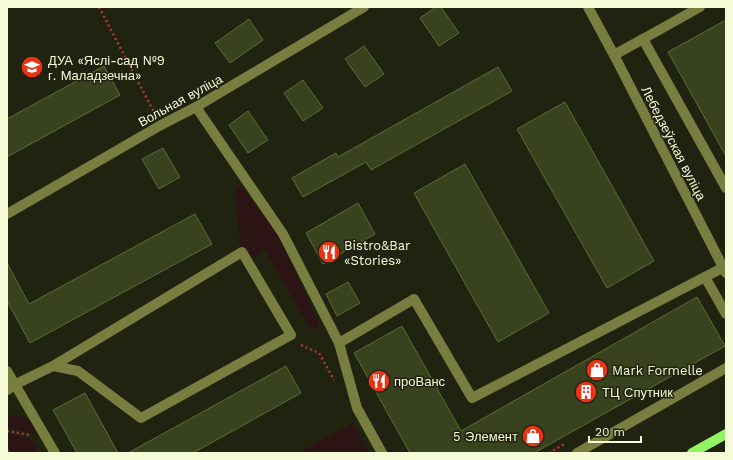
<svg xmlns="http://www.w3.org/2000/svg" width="733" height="460" font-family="'Work Sans',sans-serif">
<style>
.green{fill:#2c1414}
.building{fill:#39421e;stroke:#5e6c32}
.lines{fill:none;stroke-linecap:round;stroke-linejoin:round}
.path{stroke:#ac393b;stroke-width:2.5;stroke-dasharray:2 3;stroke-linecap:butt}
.minor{stroke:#787e3f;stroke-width:10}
.major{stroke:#94f266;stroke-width:10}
.labels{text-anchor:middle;stroke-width:3;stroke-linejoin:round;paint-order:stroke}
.poi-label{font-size:13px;fill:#f5fbd6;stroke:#1f2310;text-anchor:start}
.street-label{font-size:13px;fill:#f5fbd6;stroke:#1f2310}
</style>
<rect width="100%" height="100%" fill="#1f2310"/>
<g class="green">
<path d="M241,186L277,232L320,326L311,330L265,250L242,263L235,191Z"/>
<path d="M12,415C26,416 33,422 39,435L7,427V418Z"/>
<path d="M353,423L369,453H298Z"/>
<path d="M7,433L34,441L37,445L36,453H12L7,445Z"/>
</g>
<g class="building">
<path d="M436,7H441L459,33L439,46L420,18Z"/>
<path d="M249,19L263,40L230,63L215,43Z"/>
<path d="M726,20V156L668,52Z"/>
<path d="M364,46L384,74L365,87L345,59Z"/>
<path d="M104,66L120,95L7,157V119Z"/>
<path d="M498,67L512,91L371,170L366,162L303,197L292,178L336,153L338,157Z"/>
<path d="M303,80L323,108L303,121L284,93Z"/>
<path d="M565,102L654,261L607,288L517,129Z"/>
<path d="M248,111L268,140L248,153L229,125Z"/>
<path d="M163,148L180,177L159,189L142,159Z"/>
<path d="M465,164L549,313L498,342L414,193Z"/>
<path d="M358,203L375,234L323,264L306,233Z"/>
<path d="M195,214L212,244L30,343L7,301V263L29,304Z"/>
<path d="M348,282L360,303L337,316L326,294Z"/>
<path d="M697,297L725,346L534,453H410L354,353L402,326L461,431Z"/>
<path d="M286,366L301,393L193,453H128Z"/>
<path d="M85,393L118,453H77L53,410Z"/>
</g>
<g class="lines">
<g class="path">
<path d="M99,7L155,114"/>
<path d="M301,345L319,353L334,380"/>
<path d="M7,431L29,435"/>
<path d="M7,450L9,453"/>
<path d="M549,453L566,443"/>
</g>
<g class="minor">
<path d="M588,7L614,55"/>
<path d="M700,7L643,39L726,188"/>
<path d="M643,39L614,55L726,273"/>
<path d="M196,107L283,234L339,343L357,408L382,453"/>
<path d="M7,214L161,125L196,107L364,7"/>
<path d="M726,266L705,277L726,314"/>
<path d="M339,343L414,299L472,398L705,277"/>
<path d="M7,371L55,453"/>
<path d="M7,390L16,384L53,366L78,371L141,418L291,335L242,252L53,366"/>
<path d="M577,453L726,368"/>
</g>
<path class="major" d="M692,453L726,434"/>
</g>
<defs>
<g id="school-disc" transform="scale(1.15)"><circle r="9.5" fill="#e93314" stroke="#1f2310"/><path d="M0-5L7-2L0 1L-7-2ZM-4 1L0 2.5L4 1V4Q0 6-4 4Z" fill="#fff"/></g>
<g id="restaurant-disc" transform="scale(1.15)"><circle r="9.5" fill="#e93314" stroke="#1f2310"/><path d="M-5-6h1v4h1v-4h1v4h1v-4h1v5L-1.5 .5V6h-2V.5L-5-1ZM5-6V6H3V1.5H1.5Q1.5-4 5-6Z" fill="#fff"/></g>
<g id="shop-disc" transform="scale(1.15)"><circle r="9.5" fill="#e93314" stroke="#1f2310"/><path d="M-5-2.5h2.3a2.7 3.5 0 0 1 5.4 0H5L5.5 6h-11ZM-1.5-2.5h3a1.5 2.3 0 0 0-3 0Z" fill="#fff"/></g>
<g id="building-disc" transform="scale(1.15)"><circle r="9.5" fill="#e93314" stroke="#1f2310"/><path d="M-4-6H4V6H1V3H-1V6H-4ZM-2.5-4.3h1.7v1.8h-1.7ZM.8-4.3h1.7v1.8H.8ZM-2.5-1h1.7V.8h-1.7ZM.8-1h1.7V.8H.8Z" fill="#fff"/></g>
</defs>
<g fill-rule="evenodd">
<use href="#school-disc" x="32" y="67"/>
<use href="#restaurant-disc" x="329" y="252"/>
<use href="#shop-disc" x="597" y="370"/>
<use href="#restaurant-disc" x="379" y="381"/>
<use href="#building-disc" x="586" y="392"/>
<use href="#shop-disc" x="533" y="436"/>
</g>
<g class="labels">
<g class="poi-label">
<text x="48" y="65">ДУА «Яслі-сад №9<tspan x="48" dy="15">г. Маладзечна»</tspan></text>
<text x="344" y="250">Bistro&amp;Bar<tspan x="344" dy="15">«Stories»</tspan></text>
<text x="612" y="375">Mark Formelle</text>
<text x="394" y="386">проВанс</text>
<text x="602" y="397">ТЦ Спутник</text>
<text x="518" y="441" text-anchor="end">5 Элемент</text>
</g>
<g class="street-label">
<text transform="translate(180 100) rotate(-29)" y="5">Вольная вуліца</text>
<text transform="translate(674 143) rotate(63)" y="5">Лебедзеўская вуліца</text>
</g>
</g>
<rect width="733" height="460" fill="none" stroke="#f5fbd6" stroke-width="16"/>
<path d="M589 436v6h52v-6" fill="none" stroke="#f5fbd6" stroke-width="2"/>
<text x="595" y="436" font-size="12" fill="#f5fbd6" stroke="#1f2310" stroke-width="3" paint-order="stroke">20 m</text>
</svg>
